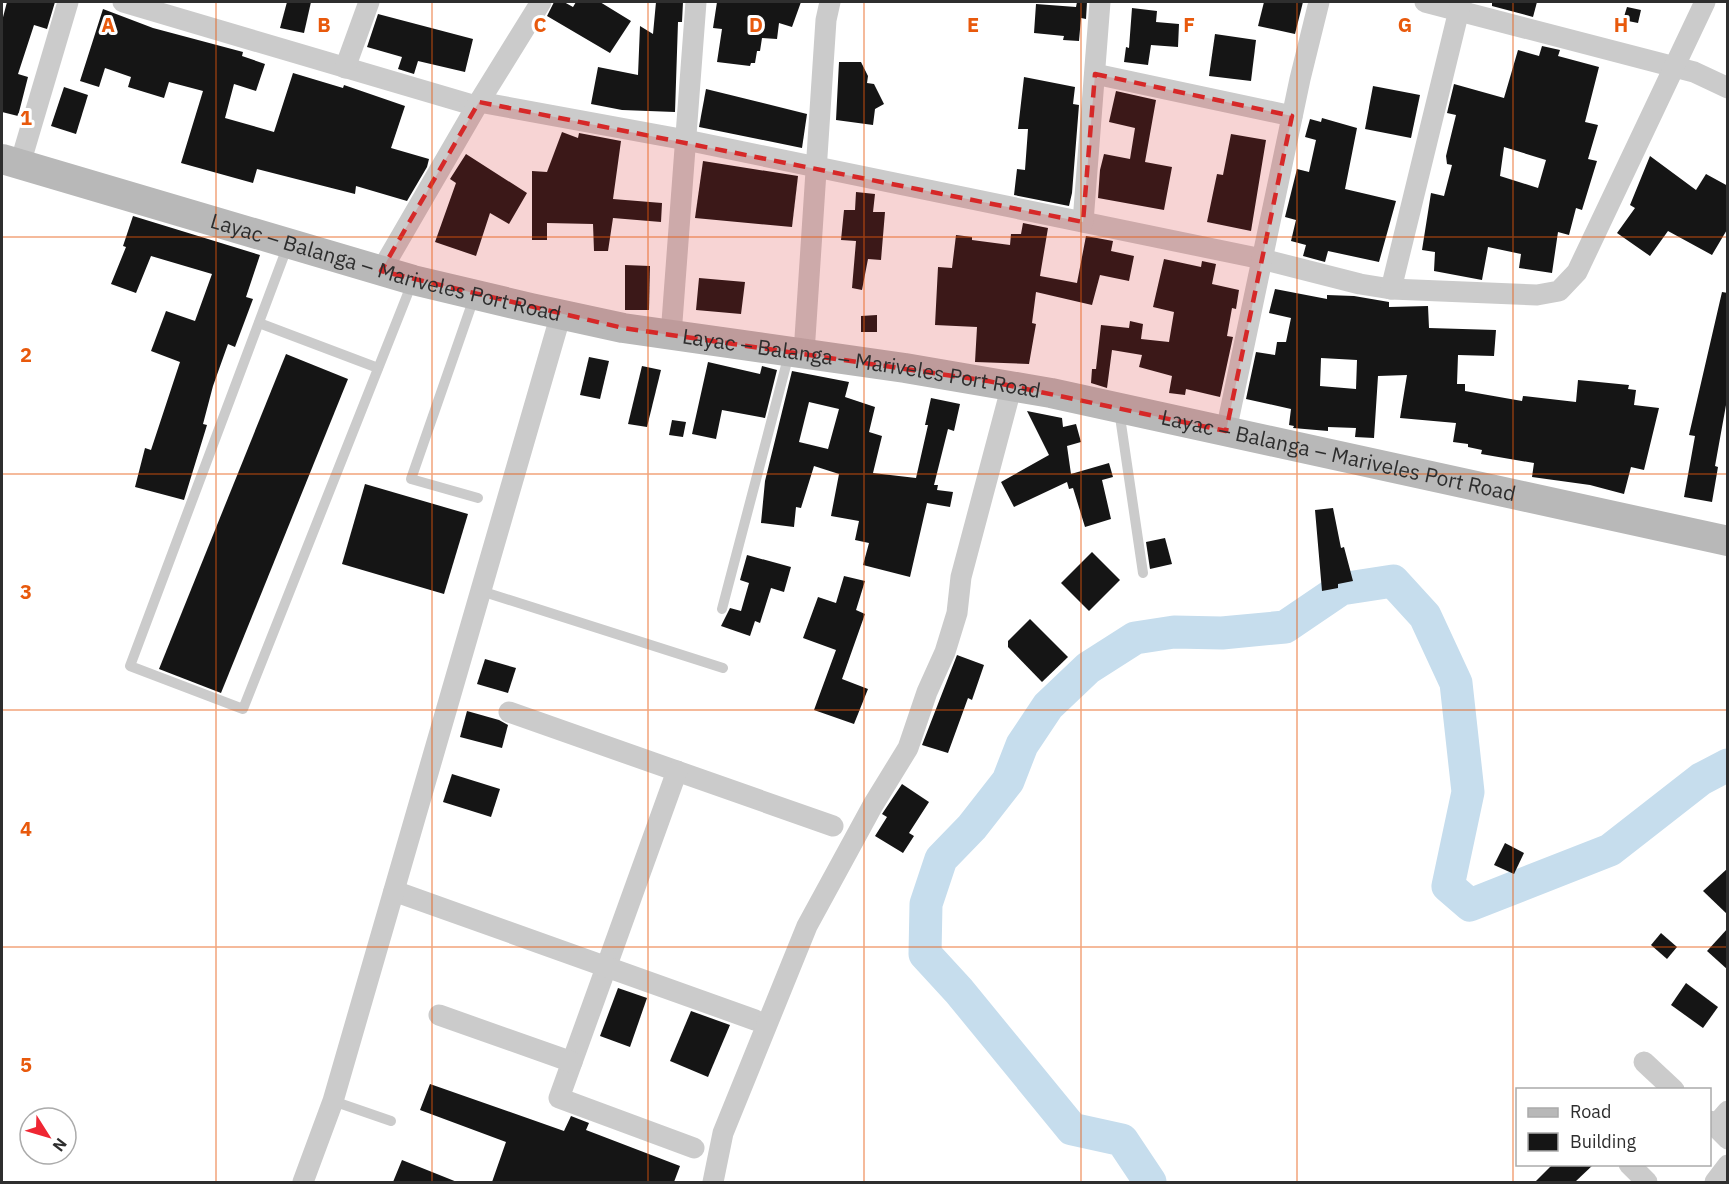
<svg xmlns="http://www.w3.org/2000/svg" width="1729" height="1184" font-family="'IBM Plex Sans',sans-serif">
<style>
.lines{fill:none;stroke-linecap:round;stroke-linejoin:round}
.river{stroke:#c6dded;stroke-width:33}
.building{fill:#151515;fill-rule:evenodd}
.lane{stroke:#cbcbcb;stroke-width:10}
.street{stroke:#cbcbcb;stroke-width:21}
.secondary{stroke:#b8b8b8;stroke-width:30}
.marked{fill:#d62828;fill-opacity:0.2;stroke:#d62828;stroke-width:4.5;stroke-dasharray:12 8;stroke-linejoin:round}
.grid{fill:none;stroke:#e8590c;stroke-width:1.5;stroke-opacity:0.55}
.labels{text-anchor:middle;stroke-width:6;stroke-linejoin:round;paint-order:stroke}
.street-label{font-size:21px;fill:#2e2e2e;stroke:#fff}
.grid-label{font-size:20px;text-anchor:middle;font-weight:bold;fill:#e8590c;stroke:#fff;stroke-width:6;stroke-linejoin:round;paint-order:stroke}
</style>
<rect width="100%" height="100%" fill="#fff"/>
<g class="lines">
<path class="river" d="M1150,1182L1122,1140L1072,1129L959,991L925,954L926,904L941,859L972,827L1008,781L1022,745L1048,706L1088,668L1135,638L1174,632L1222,633L1285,627L1341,589L1393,581L1425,616L1456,683L1468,792L1448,886L1470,905L1610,850L1701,779L1728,765"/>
</g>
<g class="building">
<path d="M7,2H55L47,29L34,25L18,74L28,77L18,116L2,112V21Z"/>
<path d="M287,2H311L304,33L280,28Z"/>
<path d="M554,2H564L573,7L576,2H600L631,21L610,53L547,16Z"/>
<path d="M656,2H683L682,22H678L675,112L622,110L591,104L598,67L638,75L640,26L653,34Z"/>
<path d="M717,2H801L792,27L779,23L777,39L762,38L760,51H757L755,63H751L750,66L717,62L722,29L713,28Z"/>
<path d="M1077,2H1087L1086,19L1081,18L1079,41L1063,40L1064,36L1034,33L1036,4L1076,7Z"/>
<path d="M1264,2H1303L1295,34L1258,26Z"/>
<path d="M1492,2H1537L1533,17L1492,6Z"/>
<path d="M1627,7L1641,10L1638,23L1623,20Z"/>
<path d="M1132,8L1157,11L1156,22L1179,24L1178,47L1151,45L1148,65L1124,62L1126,47L1129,48Z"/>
<path d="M103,9L153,28L243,52L242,56L265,64L256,91L234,84L225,118L274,132L293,73L343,88L344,85L405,106L391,148L429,159L427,167L407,201L356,186L355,194L257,169L253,183L181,163L203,91L169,82L164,98L128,87L131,77L105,68L99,87L80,81Z"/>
<path d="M378,14L473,39L465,72L418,61L414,74L398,69L402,57L367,47Z"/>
<path d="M1215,34L1256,40L1251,81L1209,76Z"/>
<path d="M1542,46L1560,50L1558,56L1599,67L1585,122L1598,125L1588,159L1597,161L1582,210L1576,208L1569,235L1558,232L1552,273L1519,268L1521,254L1488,247L1482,280L1434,271L1435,252L1422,250L1431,193L1444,196L1452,165L1447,164L1446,156L1456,115L1447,113L1454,84L1504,98L1518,50L1539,56ZM1504,147L1546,160L1538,188L1500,176Z"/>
<path d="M839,62H861L868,76L867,83L874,84L884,104L875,109L873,125L836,120Z"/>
<path d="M1024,77L1075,87L1073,104L1079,105L1072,193L1069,206L1014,195L1017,169L1025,170L1028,129H1018Z"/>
<path d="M1373,86L1420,95L1411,138L1365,129Z"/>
<path d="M64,87L88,95L76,134L51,126Z"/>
<path d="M706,89L807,114L802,148L699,127Z"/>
<path d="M1116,91L1156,100L1145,162L1172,167L1164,210L1098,198L1100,170L1104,154L1130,159L1135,128L1109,122Z"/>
<path d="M1322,118L1357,128L1345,189L1396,201L1379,262L1328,251L1325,262L1303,256L1306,245L1291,241L1296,220L1285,217L1297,169L1309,172L1316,140L1305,137L1310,119L1321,122Z"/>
<path d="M562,132L578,138L579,133L621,141L613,199L662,203L661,222L613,218L608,251H594L593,224L547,223V240H532V171L547,172Z"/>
<path d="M1231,134L1266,140L1251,231L1207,222L1217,174L1223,175Z"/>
<path d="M466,154L527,193L509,224L490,213L476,256L435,242L456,183L450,179Z"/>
<path d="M1650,156L1696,190L1706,174L1728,186V228L1712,255L1668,231L1650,256L1617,233L1635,208L1630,205Z"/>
<path d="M703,161L798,176L792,227L695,218Z"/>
<path d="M856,192L875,194L873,212H885L881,260L868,259L862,290L852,288L856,241L841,240L844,210H855Z"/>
<path d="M133,216L260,255L246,297L253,299L235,347L228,344L213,386L203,424L207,425L184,500L135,487L145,448L151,450L180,362L151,351L166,311L195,321L212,274L151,256L136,293L111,284L126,247L123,246Z"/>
<path d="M1023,223L1048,228L1040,276L1077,283L1086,236L1113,241L1111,251L1134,256L1129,281L1100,275L1092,305L1036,292L1032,323L1036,324L1029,364L975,362L977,327L935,325L938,267L952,268L956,235L972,237V240L1010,245L1011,234H1021Z"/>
<path d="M1164,259L1201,267L1202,261L1216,264L1212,284L1239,290L1236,309L1232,308L1227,336L1233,337L1220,397L1186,389L1185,395L1169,393L1172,376L1139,367L1142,355L1112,350L1107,388L1091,383L1092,369H1096L1101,325L1129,328L1130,321L1143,324L1141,339L1169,342L1174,312L1153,307Z"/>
<path d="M625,265L650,266L649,310H625Z"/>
<path d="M699,278L745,282L741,314L696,310Z"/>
<path d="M1275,289L1327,299V295L1354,296L1389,302V307L1428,306L1429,328L1496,330L1494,356L1458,355L1457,384H1465V391L1522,401L1523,396L1576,402L1578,380L1629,385L1628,389L1636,390L1634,405L1659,408L1644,470L1631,467L1624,494L1590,485L1532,477L1534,463L1481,454L1482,450L1468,447V444L1453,442L1456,423L1400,418L1407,375L1378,376L1374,438L1355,437L1356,428L1328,427V431L1293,428L1294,426L1289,425L1291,409L1246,399L1256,352L1275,355L1277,342H1286L1291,318L1269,313ZM1321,358L1357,360L1356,389L1320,386Z"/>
<path d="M1722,292L1728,293V394L1715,466L1718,467L1712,502L1684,497L1695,436L1689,435Z"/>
<path d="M877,315V332H861V316Z"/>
<path d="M286,354L348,379L221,693L159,669Z"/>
<path d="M589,357L609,361L600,399L580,395Z"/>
<path d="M708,362L760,374L762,366L777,370L765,418L722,410L716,439L692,434Z"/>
<path d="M642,366L661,370L647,427L628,424Z"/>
<path d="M792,371L849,382L845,397L875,407L869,432L882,436L873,473L916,478L928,425H925L931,398L960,404L954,431L948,429L934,485H938L937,490L953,492L950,507L927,503L910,577L863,565L869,543L855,540L859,521L831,516L839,474L814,466L801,508L796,507L794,527L761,523L765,481ZM809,402L839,409L828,449L799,442Z"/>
<path d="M1027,411L1062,418L1063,427L1076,424L1081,442L1067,446L1071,474L1109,463L1113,477L1102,480L1111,519L1085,527L1073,488L1069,489L1067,482L1014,507L1001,482L1049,455Z"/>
<path d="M672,420L686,422L683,437L669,435Z"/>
<path d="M365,484L468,514L444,594L342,564Z"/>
<path d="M1333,508L1341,548L1344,547L1353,581L1338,584V588L1322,591L1315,510Z"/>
<path d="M1165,538L1172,564L1150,569L1146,542Z"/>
<path d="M1092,552L1120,580L1089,611L1061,583Z"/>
<path d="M747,555L791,567L784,592L771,588L760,623L755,621L750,636L721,626L730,608L741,611L749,583L740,580Z"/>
<path d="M844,576L865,581L856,610L865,614L842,679L868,689L854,724L814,710L836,650L803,638L818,597L836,603Z"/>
<path d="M1030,619L1068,657L1042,682L1008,647V641Z"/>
<path d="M957,655L984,665L972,700L968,698L948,753L922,745Z"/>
<path d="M485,659L516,668L508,693L477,684Z"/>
<path d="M467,711L499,720L508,725L502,748L460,737Z"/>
<path d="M452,774L500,789L491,817L443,802Z"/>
<path d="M902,784L929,802L909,833L914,836L903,853L875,836L887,817L882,814Z"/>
<path d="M1505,843L1524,853L1514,874L1494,865Z"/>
<path d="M1728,868V915L1703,891Z"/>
<path d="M1728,928V970L1707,951Z"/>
<path d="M1661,933L1677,947L1667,959L1651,945Z"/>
<path d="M1686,983L1718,1007L1703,1028L1671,1005Z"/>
<path d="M618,988L647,998L630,1047L600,1036Z"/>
<path d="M691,1011L730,1025L708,1077L670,1061Z"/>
<path d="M430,1084L564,1131L571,1116L589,1123L586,1130L680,1166L674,1182H492L506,1142L420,1110Z"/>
<path d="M402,1160L457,1182H393Z"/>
<path d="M1553,1164H1594L1575,1182H1535Z"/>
</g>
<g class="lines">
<g class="lane">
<path d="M288,245L130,666L243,709L412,283"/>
<path d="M475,295L411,479L478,498"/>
<path d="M259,323L378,368"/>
<path d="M1119,410L1143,573"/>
<path d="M481,591L723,668"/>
<path d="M722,609L789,354"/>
<path d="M333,1101L391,1121"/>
</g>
<g class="street">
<path d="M123,2L476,106"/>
<path d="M1425,2L1694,72L1728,88"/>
<path d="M345,68L369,2"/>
<path d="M1095,74L1292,116"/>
<path d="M479,102L686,140L1262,259L1360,284L1391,289L1537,295L1559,291L1577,272L1705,2"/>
<path d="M20,164L68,2"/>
<path d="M1083,222L1100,2"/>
<path d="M381,271L479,102L541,2"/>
<path d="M1391,289L1461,2"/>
<path d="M671,335L696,2"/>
<path d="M804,353L826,20L830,2"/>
<path d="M1226,431L1300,79L1319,2"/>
<path d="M509,712L833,826"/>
<path d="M677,771L559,1098L694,1148"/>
<path d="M394,891L755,1020"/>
<path d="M439,1015L572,1062"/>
<path d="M1644,1062L1674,1090"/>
<path d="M1710,1121L1728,1139"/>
<path d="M1715,1126L1728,1111"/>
<path d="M1629,1164L1647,1182"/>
<path d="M303,1182L333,1101L561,314"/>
<path d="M713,1182L723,1133L807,926L873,805L908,748L927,692L945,652L957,613L961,577L1012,385"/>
<path d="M1715,1182L1728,1165"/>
</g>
<path class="secondary" id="s1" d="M2,159L413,280L531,308L623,328L905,368L1051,393L1728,541"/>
</g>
<path class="marked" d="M1095,74L1292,116L1226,431L988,381L623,328L381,271L479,102L1083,222Z"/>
<path class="grid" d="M216,2V1182M432,2V1182M648,2V1182M864,2V1182M1081,2V1182M1297,2V1182M1513,2V1182M2,237H1728M2,474H1728M2,710H1728M2,947H1728"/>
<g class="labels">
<g class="street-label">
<text dy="7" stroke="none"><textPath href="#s1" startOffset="399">Layac – Balanga – Mariveles Port Road</textPath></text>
<text dy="7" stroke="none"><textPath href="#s1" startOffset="885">Layac – Balanga – Mariveles Port Road</textPath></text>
<text dy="7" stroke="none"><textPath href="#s1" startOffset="1371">Layac – Balanga – Mariveles Port Road</textPath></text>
</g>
</g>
<g class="grid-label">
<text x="108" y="32">A</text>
<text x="324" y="32">B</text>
<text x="540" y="32">C</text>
<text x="756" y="32">D</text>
<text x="973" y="32">E</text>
<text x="1189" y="32">F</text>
<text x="1405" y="32">G</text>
<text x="1621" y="32">H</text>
<text x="26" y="125">1</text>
<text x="26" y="362">2</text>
<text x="26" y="599">3</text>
<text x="26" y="836">4</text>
<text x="26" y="1072">5</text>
</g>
<rect width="1729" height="1184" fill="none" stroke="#2e2e2e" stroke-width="6"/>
<rect x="1516" y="1088" width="195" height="78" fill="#ffffff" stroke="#ababab" stroke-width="1.5"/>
<rect x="1528" y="1108" width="30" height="9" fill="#b8b8b8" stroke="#ababab" stroke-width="1.5"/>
<text x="1570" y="1118" font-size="18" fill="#2e2e2e">Road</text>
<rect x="1528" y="1133" width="30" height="18" fill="#151515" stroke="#ababab" stroke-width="1.5"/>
<text x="1570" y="1148" font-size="18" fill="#2e2e2e">Building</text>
<g transform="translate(48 1136) rotate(127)"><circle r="28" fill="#ffffff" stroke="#ababab" stroke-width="1.5"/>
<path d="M0-4.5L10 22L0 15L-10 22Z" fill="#ef2633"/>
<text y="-9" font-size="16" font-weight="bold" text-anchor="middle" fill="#2e2e2e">N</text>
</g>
</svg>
